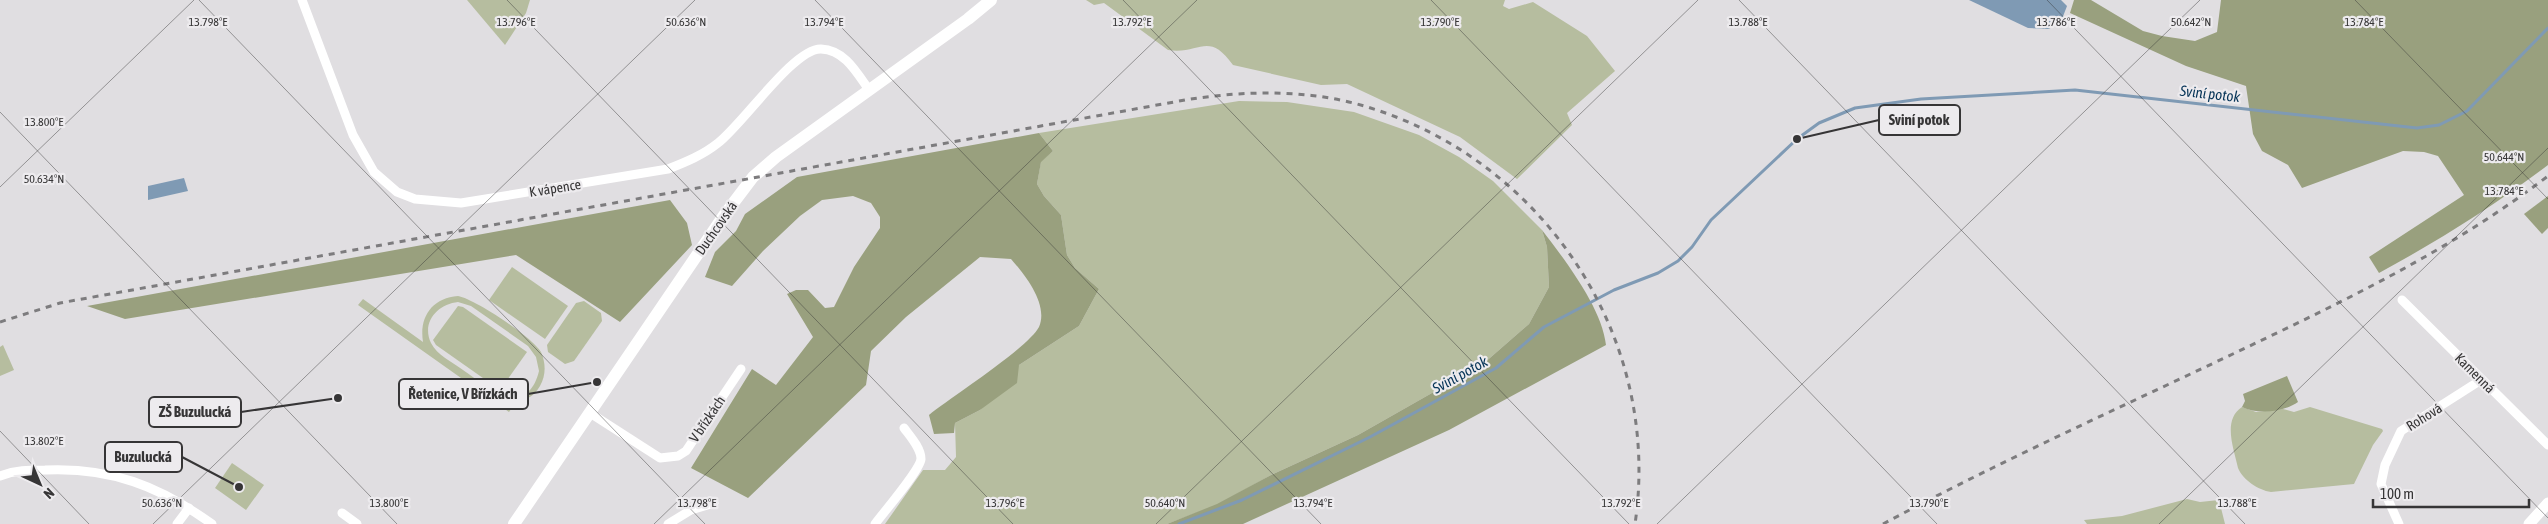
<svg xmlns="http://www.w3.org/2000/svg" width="2548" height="524" font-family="'Asap Condensed',sans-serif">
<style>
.green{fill:#b6bd9f;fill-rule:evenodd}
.forest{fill:#99a07e}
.water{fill:#7f9ab4}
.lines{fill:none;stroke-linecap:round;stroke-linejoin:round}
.stream{stroke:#7f9ab4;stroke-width:3}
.minor{stroke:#fff;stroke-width:9}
.tertiary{stroke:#fff;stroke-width:11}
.secondary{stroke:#fff;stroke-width:12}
.rail{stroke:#7d7c7e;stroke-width:3;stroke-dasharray:6 6;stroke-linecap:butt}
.ticks{fill:none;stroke:#363536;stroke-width:1;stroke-opacity:0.45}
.labels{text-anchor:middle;stroke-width:4.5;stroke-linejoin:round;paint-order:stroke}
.street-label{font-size:14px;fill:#363536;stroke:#edebee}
.water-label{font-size:15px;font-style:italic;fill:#073558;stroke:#edebee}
.ticks-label{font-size:12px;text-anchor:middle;fill:#363536;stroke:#edebee;stroke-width:4.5;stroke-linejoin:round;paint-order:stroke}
.leader{fill:none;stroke:#363536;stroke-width:2}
.callout-dot{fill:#363536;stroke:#edebee;stroke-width:2}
.callout{fill:#edebee;stroke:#363536;stroke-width:2}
.callout-label{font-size:15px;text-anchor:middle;font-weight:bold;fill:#363536}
</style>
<rect width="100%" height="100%" fill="#e0dee1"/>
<g class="green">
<path d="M467,0H530L526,13L505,45Z"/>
<path d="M1086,0H1505L1503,6L1509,9L1533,2L1587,36L1615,71L1567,113L1572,125L1517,179L1460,137L1347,84L1321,85L1233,65C1208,30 1200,55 1168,50L1104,3L1094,5Z"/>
<path d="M1239,101L1287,102L1354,112L1419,135L1459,157L1493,181L1542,230L1547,247L1549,287L1529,324L1483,364L1358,435L1271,475L1217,505L1167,524H885L923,470H945L956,457L955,423L980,410L1019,365L1079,326L1099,289L1075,268L1067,255L1061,215L1044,196L1037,184L1041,161L1053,151L1039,133Z"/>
<path d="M512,267L568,306L545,339L489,300Z"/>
<path d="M458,296C475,299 532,337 541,352C546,363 546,376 540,386C534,397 523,402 511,403L514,405L509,412L358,305L363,299L423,342C419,317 432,298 458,296ZM458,302L471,306L528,346L536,357L539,371C527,420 486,386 463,370C452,362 437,355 431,343C421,322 438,304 458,302Z"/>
<path d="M584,301L601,313L602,321L574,361L565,364L548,352L547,345L576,303Z"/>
<path d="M458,306L463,307L527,352L500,390L436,345L433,340Z"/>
<path d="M3,345L14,370L0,376V347Z"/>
<path d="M2242,407L2256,412L2283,409L2294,412L2310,407L2382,429L2383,431L2373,445L2354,484L2271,492C2258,490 2243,480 2238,468C2234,449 2222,420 2242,407Z"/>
<path d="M232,463L264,485L246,510L215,488Z"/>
<path d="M2187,499L2200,502L2219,500L2225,524H2087L2084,520L2122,516Z"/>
</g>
<g class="forest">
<path d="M2074,0H2091L2143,31L2162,36L2195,41L2217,32L2221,0H2548V165C2494,206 2438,241 2379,273L2369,257L2464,195L2438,156L2424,152L2403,151L2302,188L2288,165L2262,151L2253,134L2246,86L2186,66L2070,13Z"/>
<path d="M1039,133L1053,151L1041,162L1037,184L1044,196L1061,215L1067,255L1075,268L1099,289L1079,326L1019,365L1017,383L980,410L955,423L954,433L934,434L929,415C951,397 1028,348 1039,327C1049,304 1024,274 1011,259L980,257L906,317L871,351L866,385L748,498L691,468L752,369L776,385L813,337L787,294L796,290H808L825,308L834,307L854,267L880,228V217L871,203L853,196L822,200L800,216L763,251L732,286L705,277L715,252L736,231L745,214L797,177Z"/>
<path d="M2548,196V228L2542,234L2524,214Z"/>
<path d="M670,200L687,223L692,245L620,322L516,255L125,319L87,306Z"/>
<path d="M1542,230C1565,260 1602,308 1606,345L1449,430L1243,524H1167L1217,504L1271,475L1358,435L1483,364L1529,324L1549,287L1547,247Z"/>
<path d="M2287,376L2298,402C2284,412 2258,415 2242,407L2245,401L2243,394Z"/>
</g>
<g class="water">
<path d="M1969,0H2061L2067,6L2062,19L2049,29L2028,28Z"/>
<path d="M184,178L188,191L148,200V186Z"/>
</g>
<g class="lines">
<path class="stream" d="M1179,524L1242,500L1370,437L1496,368L1544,327L1614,290L1658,273L1678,261L1692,247L1711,220L1797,139L1819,123L1855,108L1921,99L2075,90L2417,128L2439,125L2467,111L2548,28"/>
<g class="minor">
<path d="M302,0L353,135L374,172L397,192L415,199L461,203L668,169C686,162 703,155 718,143C743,124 794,48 821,49C845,50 857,73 869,90"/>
<path d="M2402,300L2548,445"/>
<path d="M590,413L660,458L678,456L686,451L741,369"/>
<path d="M0,476C15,470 29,470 45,470C111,467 159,486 212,524"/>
<path d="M342,513L357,524"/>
<path d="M177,524L189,508"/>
<path d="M668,524L691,510L714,503"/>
<path d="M875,524C884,512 920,470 921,459C921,448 910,436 904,428"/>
<path d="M2399,524L2381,484L2385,465L2401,431L2481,380"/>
</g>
<path class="tertiary" d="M2529,524L2548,503"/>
<path class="secondary" d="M514,524L725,214L753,177L776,157L968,19L991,0"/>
<g class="rail">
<path d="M0,322L60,303L1185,100C1242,91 1301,89 1357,104C1540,154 1663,335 1635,524"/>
<path d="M1883,524C2006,458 2135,401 2260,341C2361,293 2459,244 2548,176"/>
</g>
</g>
<path class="ticks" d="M199,0L705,524M507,0L1013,524M815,0L1321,524M1123,0L1629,524M1431,0L1937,524M1739,0L2245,524M2047,0L2548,518M2355,0L2548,199M0,112L397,524M0,187L194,0M0,431L89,524M153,524L695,0M654,524L1197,0M1156,524L1698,0M1657,524L2200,0M2159,524L2548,148"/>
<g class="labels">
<g class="street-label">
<text transform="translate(555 188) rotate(-9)" y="5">K vápence</text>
<text transform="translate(716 228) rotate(-55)" y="5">Duchcovská</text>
<text transform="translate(2475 373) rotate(45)" y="5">Kamenná</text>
<text transform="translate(2424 417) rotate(-32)" y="5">Rohová</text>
<text transform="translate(707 419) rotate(-56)" y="5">V břízkách</text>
</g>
<g class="water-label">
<text transform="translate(2210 94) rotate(6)" y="5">Sviní potok</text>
<text transform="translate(1460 375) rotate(-29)" y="5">Sviní potok</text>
</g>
</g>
<g class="ticks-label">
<text x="686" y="26">50.636°N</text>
<text x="2191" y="26">50.642°N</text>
<text x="2364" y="26">13.784°E</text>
<text x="208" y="26">13.798°E</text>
<text x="516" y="26">13.796°E</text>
<text x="824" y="26">13.794°E</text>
<text x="1132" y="26">13.792°E</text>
<text x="1440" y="26">13.790°E</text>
<text x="1748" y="26">13.788°E</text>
<text x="2056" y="26">13.786°E</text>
<text x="44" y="126">13.800°E</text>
<text x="2504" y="161">50.644°N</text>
<text x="44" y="183">50.634°N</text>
<text x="2504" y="195">13.784°E</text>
<text x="44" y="445">13.802°E</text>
<text x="389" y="507">13.800°E</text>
<text x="697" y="507">13.798°E</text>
<text x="1005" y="507">13.796°E</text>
<text x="1313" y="507">13.794°E</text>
<text x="1621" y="507">13.792°E</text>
<text x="1929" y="507">13.790°E</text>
<text x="2237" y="507">13.788°E</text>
<text x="162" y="507">50.636°N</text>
<text x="1165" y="507">50.640°N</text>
</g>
<path class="leader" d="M1797 139L1879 120M597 382L528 394M338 398L241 412M239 487L182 457"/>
<g class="callout-dot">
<circle cx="1797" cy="139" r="5"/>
<circle cx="597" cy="382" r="5"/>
<circle cx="338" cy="398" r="5"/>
<circle cx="239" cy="487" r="5"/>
</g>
<g class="callout">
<rect x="1879" y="105" width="81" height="30" rx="5"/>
<rect x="399" y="379" width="129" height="30" rx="5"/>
<rect x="149" y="397" width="92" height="30" rx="5"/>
<rect x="105" y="442" width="77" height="30" rx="5"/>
</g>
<g class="callout-label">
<text x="1919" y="125">Sviní potok</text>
<text x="463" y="399">Řetenice, V Břízkách</text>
<text x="195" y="417">ZŠ Buzulucká</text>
<text x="143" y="462">Buzulucká</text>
</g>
<g transform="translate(40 484) rotate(136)" stroke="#edebee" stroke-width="4" paint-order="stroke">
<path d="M0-4L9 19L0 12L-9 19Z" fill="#363536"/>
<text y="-8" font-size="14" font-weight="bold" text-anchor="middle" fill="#363536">N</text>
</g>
<path d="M2373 499v8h156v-8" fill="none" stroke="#363536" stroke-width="2.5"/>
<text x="2380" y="499" font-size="15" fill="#363536" stroke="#edebee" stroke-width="4" paint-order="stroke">100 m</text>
</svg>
